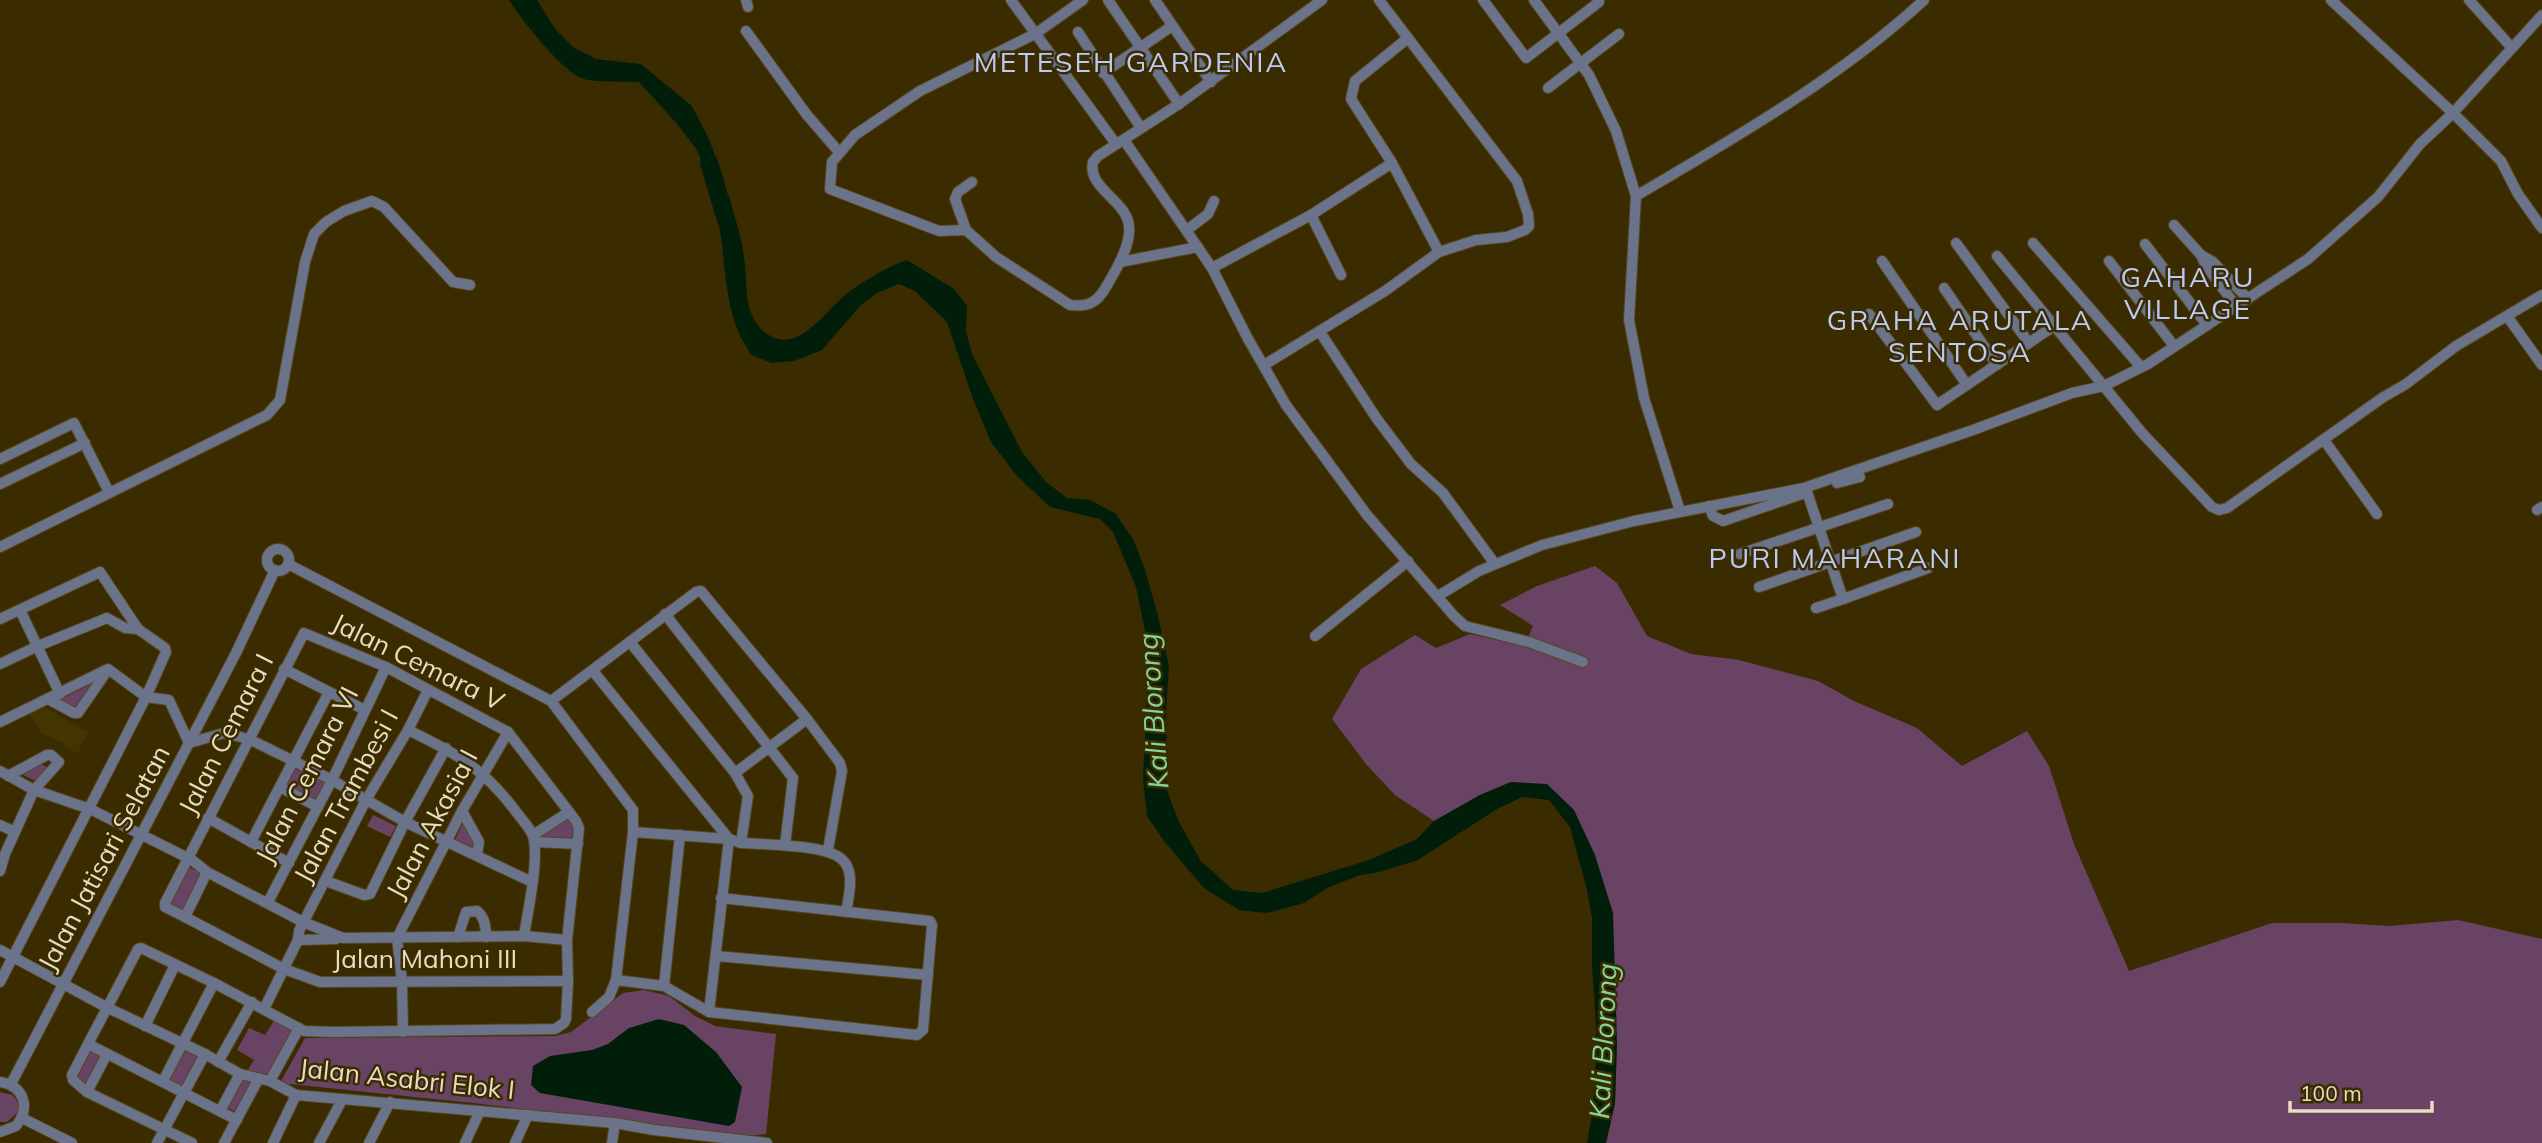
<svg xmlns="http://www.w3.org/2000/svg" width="2542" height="1143" font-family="Mulish,sans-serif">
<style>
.built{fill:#443400}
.green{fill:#694364}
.water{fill:#011e0a}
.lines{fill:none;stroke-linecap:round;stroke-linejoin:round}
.river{stroke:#011e0a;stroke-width:18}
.street-casing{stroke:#56481f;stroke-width:12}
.street{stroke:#6b738b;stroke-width:10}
.labels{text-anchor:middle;stroke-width:5;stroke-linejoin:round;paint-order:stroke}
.street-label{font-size:26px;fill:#e7ddc1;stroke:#3a2c00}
.neighbourhood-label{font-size:28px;letter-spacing:2px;fill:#bdcaf4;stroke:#3a2c00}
.water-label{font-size:28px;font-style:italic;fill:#83d598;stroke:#3a2c00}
</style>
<rect width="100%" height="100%" fill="#3a2c00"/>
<path class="built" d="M44,707L88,732L77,754L64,747L65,744L41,733L29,713Z"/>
<g class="green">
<path d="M1595,566L1617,583L1647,636L1691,654L1739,660L1818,681L1854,701L1917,728L1962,766L2027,731L2049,766L2074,844L2129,971L2272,923H2343L2390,926L2458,920L2542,939V1143H1606L1615,1103L1617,1042L1574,810L1511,782L1480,795L1434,821L1395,795L1366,764L1332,719L1361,669L1415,635L1436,648L1470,634L1524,646L1533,626L1500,605L1537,586Z"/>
<path d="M91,684L77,709L59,700Z"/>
<path d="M36,762L47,767L38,782L21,774Z"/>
<path d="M294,768L328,784L320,802L286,785Z"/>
<path d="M373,815L396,826L390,837L367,826Z"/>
<path d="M567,818L574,825L571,843L542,842L540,835Z"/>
<path d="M464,820L477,842L475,851L455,840Z"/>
<path d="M189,867L202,874L183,910L169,903Z"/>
<path d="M644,990L669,996L695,1016L715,1026L776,1034L766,1134L746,1136L473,1103L280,1083L305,1038L555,1036L571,1032L623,993Z"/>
<path d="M275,1019L295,1031L266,1080L248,1070L254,1060L237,1050L249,1028L265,1035Z"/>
<path d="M185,1049L201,1057L185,1088L169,1080Z"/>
<path d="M91,1050L105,1057L89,1086L76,1079Z"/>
<path d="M242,1076L254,1083L237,1113L225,1106Z"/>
<path d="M0,1092L13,1095L18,1103V1112L7,1122H0Z"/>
</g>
<g class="water">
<path d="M509,0H537L556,30L573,47L596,59L641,64L692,106L709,139L725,182L712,187L697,150L678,125L639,82C621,81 601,83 584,79C564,74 520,18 509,0Z"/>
<path d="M729,196C735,218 743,241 745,265C747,281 745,297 751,313C755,322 759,329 767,334C798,355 824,312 846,294C865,280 885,268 907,260L954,289L967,306L966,331L972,354L1022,452L1046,482L1067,498L1090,500L1116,514L1134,541L1145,570L1157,612L1169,666L1166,711L1167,790L1178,820L1200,860L1233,890L1262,893L1369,860L1417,839L1434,821L1480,795L1511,782L1547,784L1574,810L1595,855L1613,913L1617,1042L1615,1103L1606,1143H1587L1592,1115L1597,1043L1592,965V918L1586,886L1570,827L1549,800L1522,797L1497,809L1418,860L1380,872L1360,875L1327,888L1304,903L1267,913L1239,910L1204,888L1164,841L1147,816L1143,780L1147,688L1145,631L1136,587L1113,532L1100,519L1050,507L1017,476L991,442L973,399L947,322L915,291L899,284L877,293L861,305L822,350L794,361L772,363L751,355C747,347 741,339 738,331C721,290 727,243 713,202Z"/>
<path d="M659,1019L684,1025L716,1052L742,1087L735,1122L729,1126L540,1093L531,1085L533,1066L550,1056L592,1050L608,1044L629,1028Z"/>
</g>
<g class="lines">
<path class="river" d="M709,163L726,220"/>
<g class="street-casing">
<g id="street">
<path d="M746,0L748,7"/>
<path d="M1011,0L1116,144"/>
<path d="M1083,0L1035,34L920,91L855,135L832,162L830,189L939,231L966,230L996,257L1070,305C1088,307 1097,303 1106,287C1116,270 1134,241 1128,221C1122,199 1087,186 1093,162L1098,156L1179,104L1322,0"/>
<path d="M1108,0L1179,104"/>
<path d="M1155,0L1211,82"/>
<path d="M1483,0L1526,58L1599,2"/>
<path d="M1534,0L1589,75L1616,131L1636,196L1629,320L1644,398L1680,511"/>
<path d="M2469,0L2512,48"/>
<path d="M2542,15L2453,113L2501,161L2518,194L2542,228"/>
<path d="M746,31L807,115L839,152"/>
<path d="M1078,32L1141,128"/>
<path d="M1408,38L1355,81L1351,99L1392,163L1439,252"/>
<path d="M1103,73L1172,26"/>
<path d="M1548,88L1619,34"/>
<path d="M1124,140L1212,268L1247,337L1286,405L1367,515L1454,616L1465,626L1529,642L1583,662"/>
<path d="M1636,196C1736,137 1838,79 1924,0"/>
<path d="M1311,215L1341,275"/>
<path d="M2174,225L2201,255"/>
<path d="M966,230L955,199L958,192L972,182"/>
<path d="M1187,230L1208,214L1214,201"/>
<path d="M1956,243L2029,343"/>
<path d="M2033,243L2141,367"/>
<path d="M2145,244L2207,325"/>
<path d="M1997,256L2143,434L2212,507L2219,510L2227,508L2382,398L2406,384L2456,346L2542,295"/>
<path d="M1882,261L1967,385"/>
<path d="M2109,261L2174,346"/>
<path d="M1120,262L1198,247"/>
<path d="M1212,268L1311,215L1392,163"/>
<path d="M1944,288L1997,365"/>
<path d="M2236,306L2206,266L2201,255L2213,262L2248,299"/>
<path d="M1869,314L1937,405L2054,326"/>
<path d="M2507,316L2542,365"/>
<path d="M1320,332L1377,419L1411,464L1443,493L1495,564"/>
<path d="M1264,365L1385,291L1439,252L1476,240L1507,237L1525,230L1529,226L1528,214L1517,181L1379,0"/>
<path d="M2324,440L2377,514"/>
<path d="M0,459L74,423L109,492"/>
<path d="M1837,483L1860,477"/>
<path d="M0,484L85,443"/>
<path d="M1807,492L1843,599L1816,608"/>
<path d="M1709,506L1713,516L1723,521L1802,494"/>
<path d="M2537,510L2542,507"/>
<path d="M0,547L267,415L280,400L305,262L314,234L326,222L344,211L372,201L384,207L453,282L470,285"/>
<circle cx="278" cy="560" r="11"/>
<path d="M1740,554L1888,504"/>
<path d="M288,564L551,701L633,810V832L616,980L609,997L592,1012"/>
<path d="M1759,587L1916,532"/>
<path d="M1438,596L1479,571L1542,545L1634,521L1804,488L1973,430L2072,393L2104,386L2148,364L2308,259L2378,197L2420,144L2453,113L2331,0"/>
<path d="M1843,599L1928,568"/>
<path d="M20,610L60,694"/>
<path d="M665,614L793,778L785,845"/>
<path d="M0,619L100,572L138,629L165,648L166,652L146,697L0,982"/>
<path d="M1315,636L1408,561"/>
<path d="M630,642L735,773L748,796L741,843"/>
<path d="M0,664L38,646L107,618L125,628L138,629"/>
<path d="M284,669L365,710"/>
<path d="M593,671L729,839"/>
<path d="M48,699L74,713H78L107,671"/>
<path d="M551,701L696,592L701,591L807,719L840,763L842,771L828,850"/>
<path d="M0,722L108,669L146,697L169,700L189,743L224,733L249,739L332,780L405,822L532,882"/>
<path d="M408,730C456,753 485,769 517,813C523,821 533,831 534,840C538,866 528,910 524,936"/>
<path d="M0,771L34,790L90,809L192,860L207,872L303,922L343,938L524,936L567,940"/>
<path d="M735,773L807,719"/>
<path d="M280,787L318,807"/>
<path d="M462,811L479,842L477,855"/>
<path d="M208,818L289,863"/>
<path d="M0,825L15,832"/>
<path d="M633,832L729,839L741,843C762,844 782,845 802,847C850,853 856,864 846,912"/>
<path d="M533,835L569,812"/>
<path d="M251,842L329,692"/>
<path d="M535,842L578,844"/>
<path d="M0,871L5,854L34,790L59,762L51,755H47L8,776"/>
<path d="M207,872L185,917L165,907V903L304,633L386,667L508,732L576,821L579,828L567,940L568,981L566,1019L564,1023L555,1029L333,1032L304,1031L214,983L141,948L138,949L88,1044L237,1120"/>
<path d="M326,881L364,895L370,894L405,822L446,748"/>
<path d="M268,902L332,780L386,667"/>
<path d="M185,917L284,969L320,982L568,981"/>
<path d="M458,937L466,912L477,911C485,917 486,927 486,937"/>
<path d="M298,940L336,939"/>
<path d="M0,950L106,1007L205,1054L240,1074L270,1081L296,1095L615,1123L654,1130L767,1143"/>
<path d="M716,956L928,975"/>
<path d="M616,980L664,986L709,1012L917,1035L923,1030L932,925L930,921L721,898"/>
<path d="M664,986L680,835"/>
<path d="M264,1009L298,940L299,931L366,800L408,730L428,690"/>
<path d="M709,1012L729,839"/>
<path d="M145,1026L175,965"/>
<path d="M403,1032L402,981L397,938L462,811L508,732"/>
<path d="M88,1044L72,1075L73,1080L87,1092L192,1143"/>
<path d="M218,1062L252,1002"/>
<path d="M163,1081L214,983"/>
<path d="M270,1081L299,1028"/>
<path d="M0,1082C24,1086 31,1107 16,1126L0,1132"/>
<path d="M11,1084L236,653L275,570"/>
<path d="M87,1092L107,1054"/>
<path d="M220,1111L240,1074"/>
<path d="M22,1118L72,1143"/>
<path d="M157,1143L205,1054"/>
<path d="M224,1143L259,1078"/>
<path d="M273,1143L296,1095"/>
<path d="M319,1143L342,1100"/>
<path d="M369,1143L390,1102"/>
<path d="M465,1143L480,1111"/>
<path d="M515,1143L528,1115"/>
<path d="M612,1143L615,1123"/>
</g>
</g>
<use href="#street" class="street"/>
</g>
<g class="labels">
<g class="street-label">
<text transform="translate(418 662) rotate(26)" y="9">Jalan Cemara V</text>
<text transform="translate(226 734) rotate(-63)" y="9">Jalan Cemara I</text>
<text transform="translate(307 775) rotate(-63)" y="9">Jalan Cemara VI</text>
<text transform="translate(346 796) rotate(-62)" y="9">Jalan Trambesi I</text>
<text transform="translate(432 824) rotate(-62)" y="9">Jalan Akasia I</text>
<text transform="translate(104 858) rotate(-62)" y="9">Jalan Jatisari Selatan</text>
<text x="425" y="968">Jalan Mahoni III</text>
<text transform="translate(407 1079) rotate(6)" y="9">Jalan Asabri Elok I</text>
</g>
<g class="neighbourhood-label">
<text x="1131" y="72">METESEH GARDENIA</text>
<text x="2188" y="287">GAHARU<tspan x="2188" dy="32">VILLAGE</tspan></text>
<text x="1960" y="330">GRAHA ARUTALA<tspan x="1960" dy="32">SENTOSA</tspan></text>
<text x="1835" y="568">PURI MAHARANI</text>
</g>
<g class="water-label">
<text transform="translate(1153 711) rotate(-94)" y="10">Kali Blorong</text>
<text transform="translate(1603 1041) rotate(-87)" y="10">Kali Blorong</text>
</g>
</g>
<path d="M2290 1101v10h142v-10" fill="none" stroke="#e7ddc1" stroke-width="3.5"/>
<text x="2300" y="1101" font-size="21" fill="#e7ddc1" stroke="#3a2c00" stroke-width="5" paint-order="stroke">100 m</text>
</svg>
